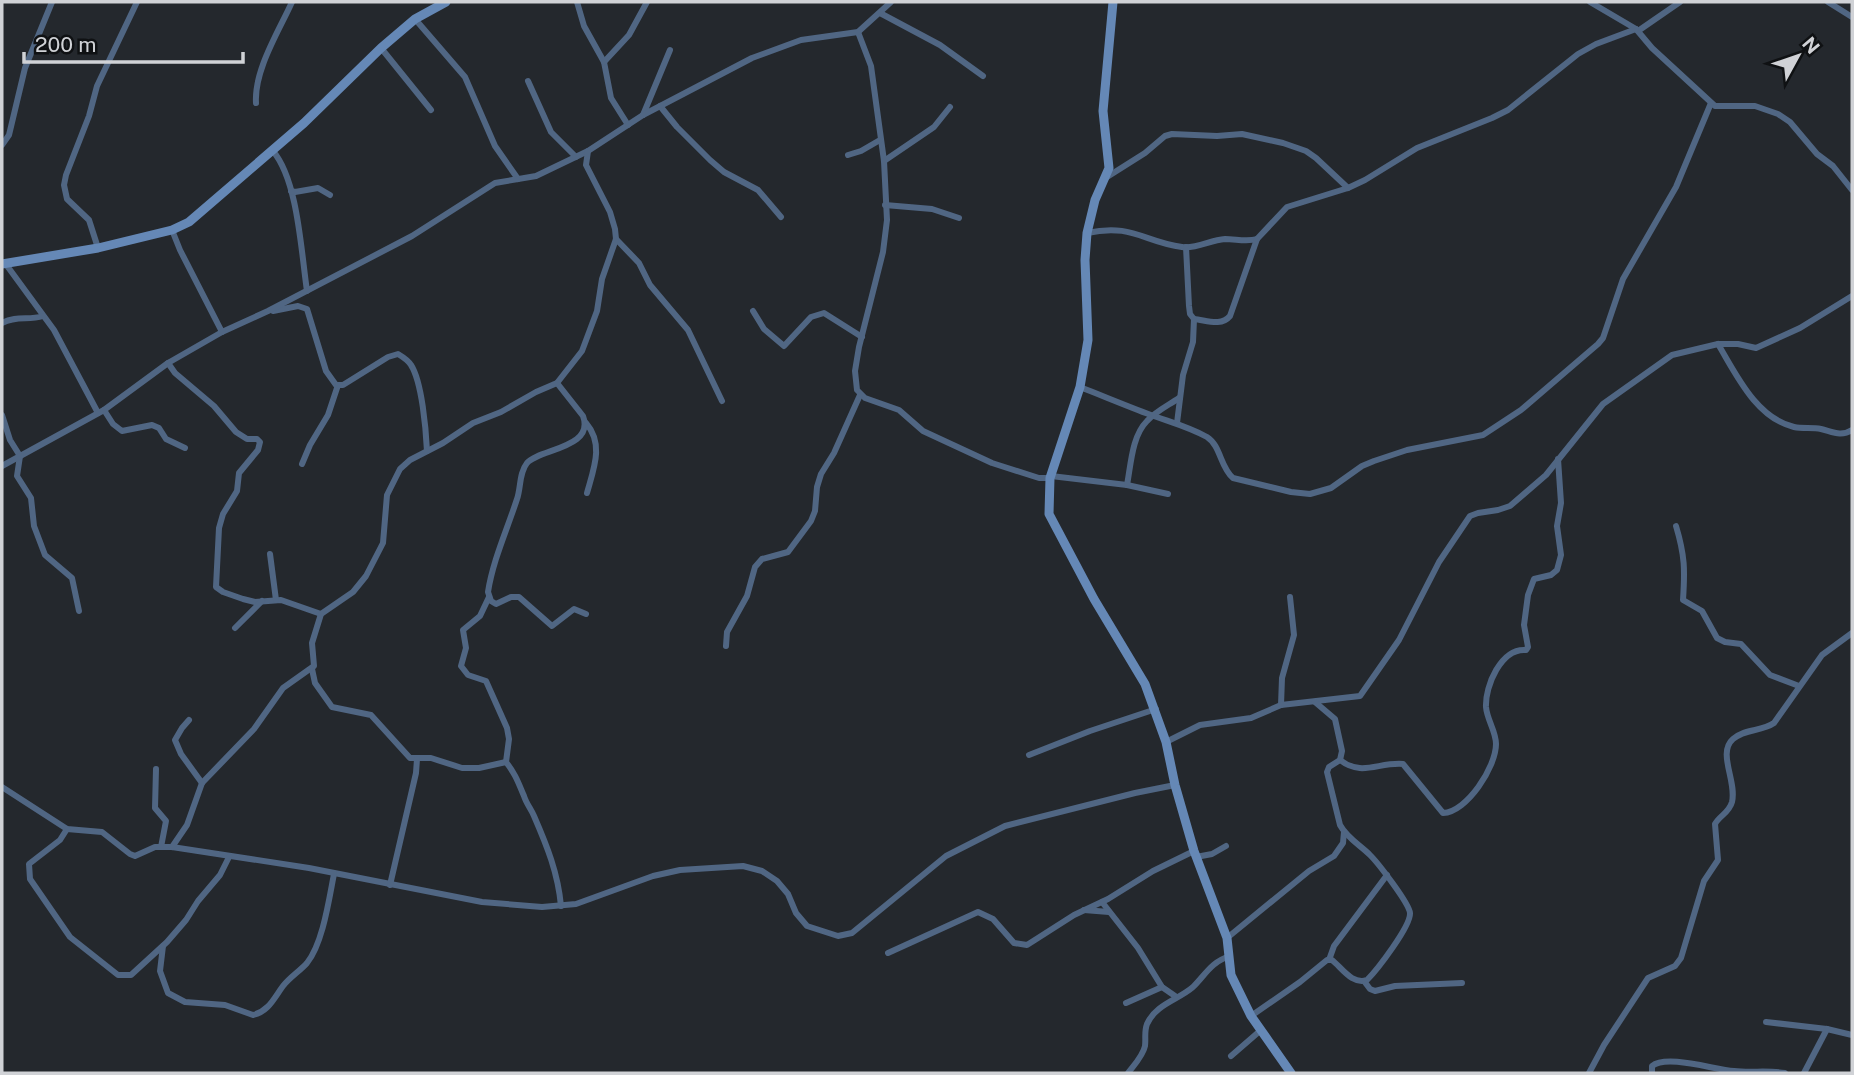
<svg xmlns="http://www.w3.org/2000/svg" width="1854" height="1075" font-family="'Public Sans',sans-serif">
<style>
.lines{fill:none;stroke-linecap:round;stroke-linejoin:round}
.street{stroke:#506683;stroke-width:6}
.secondary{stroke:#6588b6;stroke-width:9}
</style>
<rect width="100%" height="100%" fill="#24282d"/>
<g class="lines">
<g class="street">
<path d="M577,2L584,26L604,62L611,98L628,125"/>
<path d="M1590,2L1636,29L1652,48L1715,106H1755L1778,114L1790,122L1817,154L1833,166L1852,190"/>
<path d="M1828,2L1852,17"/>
<path d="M880,13L940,45L983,76"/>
<path d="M415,19L465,77L495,146L518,179"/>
<path d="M1638,31L1680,2"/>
<path d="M858,32L871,66L884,161L887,220L883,252L859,347L855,371L857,390L865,398L899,410L923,431L992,463L1039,478H1050"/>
<path d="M381,48L431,110"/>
<path d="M604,62L629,35L647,2"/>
<path d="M528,81L551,132L576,157"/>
<path d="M256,103C254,70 279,31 292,2"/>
<path d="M660,106L677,127L710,160L724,172L758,190L781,217"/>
<path d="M643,115L670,50"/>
<path d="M2,145L9,135L25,68L52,2"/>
<path d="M273,151C298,181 301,251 307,291"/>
<path d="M848,155L861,151L880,140"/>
<path d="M884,161L934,127L950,107"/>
<path d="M1107,177L1145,153L1165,136L1172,134L1217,136L1242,134L1283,143L1306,151L1316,158L1348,188"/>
<path d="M291,191L295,192L318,188L330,195"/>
<path d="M885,205L932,209L959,218"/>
<path d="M172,230L180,250L222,332"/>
<path d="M1087,233C1132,223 1144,242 1182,247C1197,249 1210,240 1225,239C1236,239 1247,242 1257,239L1287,207L1348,188L1365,180L1417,148L1492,118L1508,110L1578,54L1596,44L1636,29"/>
<path d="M616,239L639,263L650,285L688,330L722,401"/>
<path d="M98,248L89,220L67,199L64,185L66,175L89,116L97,86L137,2"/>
<path d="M5,263L54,330L98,413"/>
<path d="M273,311L298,306L307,309L326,371L336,385H343L388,357L398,354C403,357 408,360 411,365C422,382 426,430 427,451"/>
<path d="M753,311L764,329L784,346L811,317L824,313L862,337"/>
<path d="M1194,319C1206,320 1221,327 1230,316L1257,239"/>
<path d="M2,323C18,315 28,321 43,316"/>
<path d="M1718,344C1736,374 1756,418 1794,427C1803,429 1812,427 1821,429C1833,432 1841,437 1852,430"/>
<path d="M168,363L175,373L214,406L236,432L247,439H257L260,442L258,450L239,473L237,491L223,514L219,528L216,587L223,592L243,599L255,602L281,600L321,614"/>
<path d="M557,383L583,416C595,448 539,449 527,463C519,473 521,488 517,499C507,530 493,560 488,592L491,601L496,604L511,597H519L552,626L574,609L586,614"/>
<path d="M1080,387C1103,396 1127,406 1151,415C1170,422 1189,427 1207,437C1221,446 1220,467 1233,478L1291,492L1310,494L1331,488L1362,466L1374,461L1407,450L1483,435L1521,410L1598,344L1603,338L1623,279L1676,187L1711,103"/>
<path d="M104,410L113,424L122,431L152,425L159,428L166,439L185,448"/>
<path d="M2,415L10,440L20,456L17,476L31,498L34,526L45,555L72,578L79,611"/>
<path d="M586,423C604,444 594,468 587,493"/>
<path d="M1177,423L1183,375L1193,342L1194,319L1190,314L1189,306L1186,247"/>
<path d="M302,464L310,445L328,415L338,385"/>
<path d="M2,466L104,410L168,363L222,332L268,311L412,236L495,183L536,176L588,151L643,115L752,58L801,40L858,32L891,2"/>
<path d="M1051,476L1127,485L1168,494"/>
<path d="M1127,485C1131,464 1132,436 1147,421C1156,411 1169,405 1179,398"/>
<path d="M1676,526C1685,556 1685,570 1683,600L1702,611L1717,638L1725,642L1741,644L1770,675L1799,686"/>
<path d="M270,554L276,600"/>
<path d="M489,597L480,616L463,630L466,648L461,666L468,675L486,681L507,728L509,739L506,762C516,775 518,782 524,796C526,803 531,809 534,816C547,846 558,873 561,906"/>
<path d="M235,628L262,601"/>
<path d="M726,646L727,632L747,596L755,567L762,559L788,552L811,521L815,511L817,487L821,474L834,453L860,395"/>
<path d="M312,669L315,683L332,707L371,715L410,758H431L462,768H479L506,762"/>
<path d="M1281,705L1282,678L1294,635L1290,597"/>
<path d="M189,720L182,728L175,740L181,754L202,783"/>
<path d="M1166,742L1200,725L1251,718L1281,705L1360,696L1399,640L1439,562L1470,516L1478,513L1498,510L1510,506L1546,475L1603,404L1672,355L1718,344H1738L1756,348L1800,328L1852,296"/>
<path d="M1029,755L1090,731L1156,709"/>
<path d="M1340,760C1362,777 1378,762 1403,764L1443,813C1467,812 1496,767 1496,744C1496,731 1487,720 1486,707C1485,686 1501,648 1526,650L1528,647L1524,625L1528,595L1534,579L1551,575L1557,570L1561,555L1557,526L1561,503L1558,459"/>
<path d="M156,769L155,808L166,821L161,847"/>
<path d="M2,787L67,829L102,832L130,854L135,856L155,847H172L309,868L482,902L542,907L576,904L653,876L680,870L743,866L762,871L777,881L788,894L796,913L807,926L838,936L852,933L946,856L1005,826L1135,793L1175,785"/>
<path d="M67,829L60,840L29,864L30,879L70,937L118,975H131L167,942L186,920L198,901L220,875L229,857"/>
<path d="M172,847L187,825L202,783L254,729L283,688L314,666L312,643L321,614L353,592L366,576L383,543L387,495L400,469L410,460L443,443L473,423L501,412L536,392L557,383L582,351L597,311L602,279L616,239L615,229L610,212L586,165L588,151"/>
<path d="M1196,857L1212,854L1226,846"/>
<path d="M390,885L416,773L417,759"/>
<path d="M1102,902L1138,948L1162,987L1175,996"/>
<path d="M1084,910L1109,912"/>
<path d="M1227,938L1309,871L1334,856L1343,843L1344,832"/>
<path d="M163,946L160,971L168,993L185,1002L225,1005L253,1015C269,1011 274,998 283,986C290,977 300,971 307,963C323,943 329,899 334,874"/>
<path d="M888,953L978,912L993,919L1014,943L1027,945L1074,915L1108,899L1153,871L1194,851"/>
<path d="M1329,960L1334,946L1387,875"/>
<path d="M1364,981L1370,989L1375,991L1395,986L1462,983"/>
<path d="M1126,1003L1162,987"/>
<path d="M1251,1016L1300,982L1327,960H1332C1342,968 1352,985 1367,980C1377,970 1411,926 1410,913C1409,903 1378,863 1370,855C1360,845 1347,838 1340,825L1327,772L1329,767L1340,760L1342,751L1335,719L1315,702"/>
<path d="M1766,1022L1827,1029L1852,1035"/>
<path d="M1231,1056L1261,1030"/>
<path d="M1128,1073C1134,1065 1143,1056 1145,1046C1146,1038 1144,1032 1147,1024C1156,1004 1178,1000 1193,987C1206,974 1211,962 1230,956"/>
<path d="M1589,1073L1604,1045L1648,978L1675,966L1681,958L1704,881L1718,860L1715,824C1720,815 1729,813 1732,802C1737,781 1717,753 1733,739C1746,728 1761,732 1774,723L1822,655L1852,633"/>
<path d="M1652,1073V1066C1667,1054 1715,1070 1734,1071C1751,1073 1768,1070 1785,1073"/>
<path d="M1804,1073L1827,1029"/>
</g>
<g class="secondary">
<path d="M1113,2L1103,111L1109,168L1095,200L1087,233L1085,260L1088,340L1080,387L1050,478L1049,514L1094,599L1145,684L1166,742L1175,785L1194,851L1227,938L1231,975L1251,1016L1291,1073"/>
<path d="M2,264L98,248L172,230L189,222L304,123L381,48L415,19L446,2"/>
</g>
</g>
<rect width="1854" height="1075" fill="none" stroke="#d0d2d6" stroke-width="7"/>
<g transform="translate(1798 56) rotate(50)" stroke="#0f1113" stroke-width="5" paint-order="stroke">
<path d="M0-5L12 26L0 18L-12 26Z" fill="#d0d2d6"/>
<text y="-10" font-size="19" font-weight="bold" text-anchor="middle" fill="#d0d2d6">N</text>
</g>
<path d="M24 52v10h219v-10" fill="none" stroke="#d0d2d6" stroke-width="3.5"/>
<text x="35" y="52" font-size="21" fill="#d0d2d6" stroke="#0f1113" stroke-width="5" paint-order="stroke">200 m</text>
</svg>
